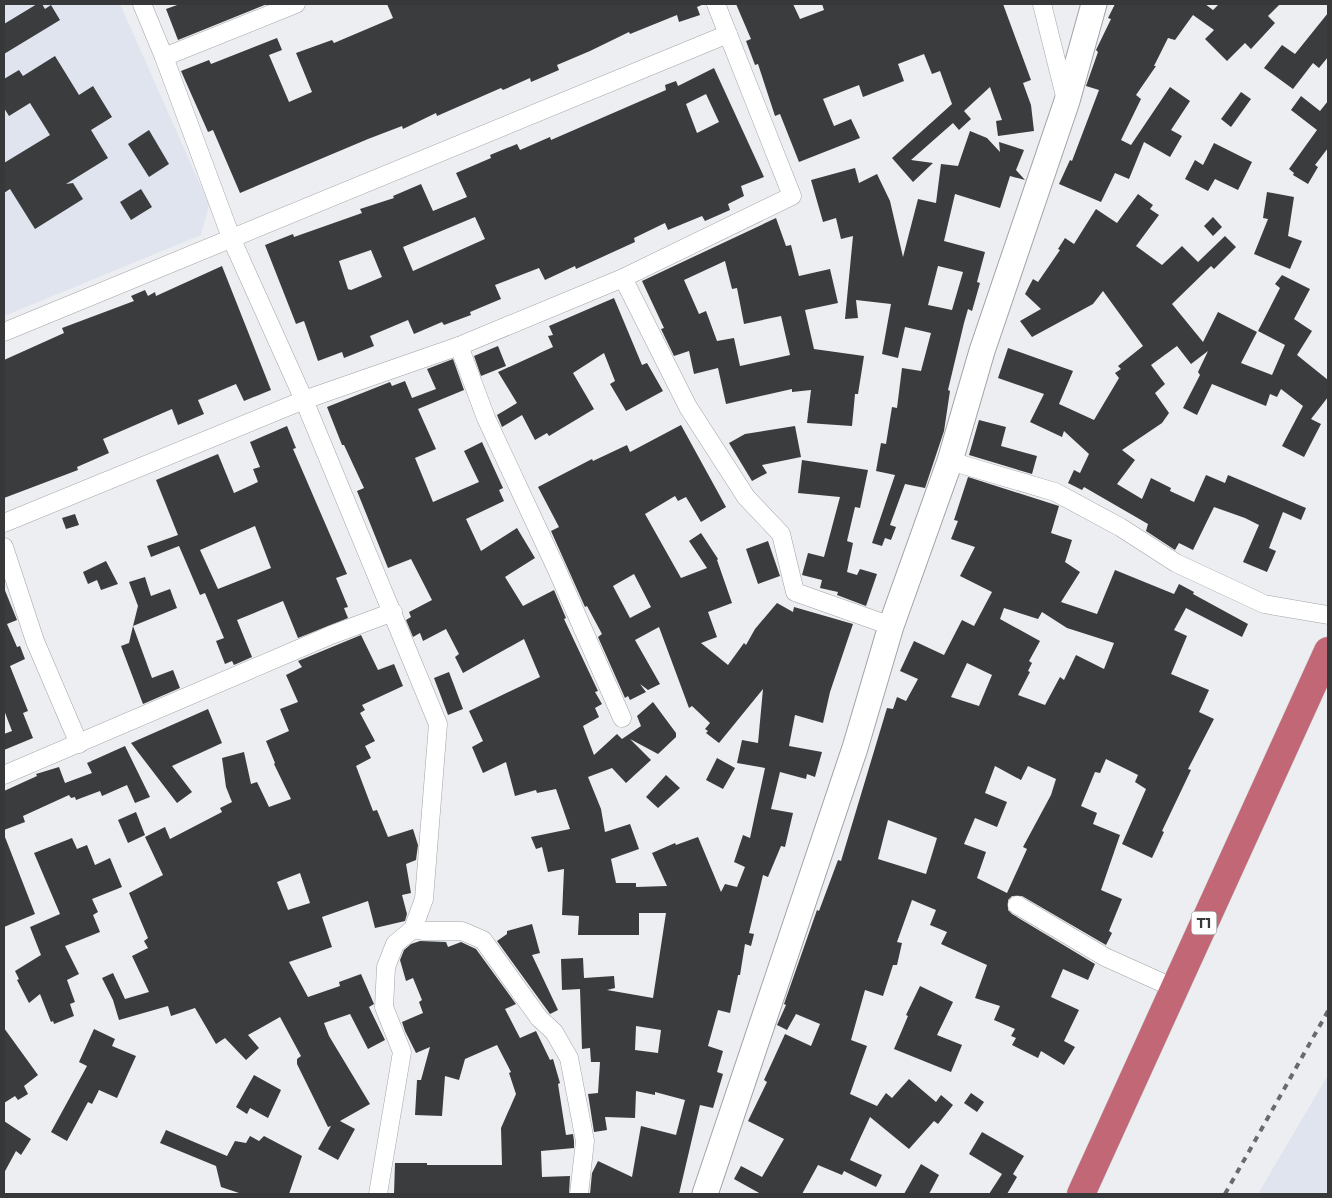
<svg xmlns="http://www.w3.org/2000/svg" width="1332" height="1198" font-family="Montserrat,sans-serif">
<style>
.built{fill:#dfe4ef}
.building{fill:#3a3c3e;fill-rule:evenodd}
.lines{fill:none;stroke-linecap:round;stroke-linejoin:round}
.street-casing{stroke:#a1a3a6;stroke-width:19}
.secondary-casing{stroke:#a1a3a6;stroke-width:27}
.highway-casing{stroke:#cbcbcc;stroke-width:29}
.street{stroke:#fff;stroke-width:18}
.secondary{stroke:#fff;stroke-width:25}
.highway{stroke:#c26776;stroke-width:28}
.rail{stroke:#696a6c;stroke-width:4;stroke-dasharray:6 6;stroke-linecap:butt}
.labels{text-anchor:middle;stroke-width:5;stroke-linejoin:round;paint-order:stroke}
.shield{fill:#fff;stroke:#737474;stroke-width:1}
.shield-label{font-size:14px;font-weight:bold;fill:#373839}
</style>
<rect width="100%" height="100%" fill="#eceef1"/>
<g class="built">
<path d="M4,4H120L209,205L201,235L4,316Z"/>
<path d="M1328,1075V1194H1258Z"/>
</g>
<g class="building">
<path d="M37,4H42L45,9L51,5L60,20L4,54V24Z"/>
<path d="M180,4H267L178,40L166,9Z"/>
<path d="M387,4H704L697,7L700,15L679,22L677,15L630,34L629,32L590,51L557,65L559,70L531,82L530,78L503,90L501,88L437,116L436,113L403,129L402,126L368,139L240,193L213,130L208,132L181,71L209,60L211,64L277,38L282,50L269,55L289,102L312,92L296,53L332,40L334,43L393,18Z"/>
<path d="M736,4H793L800,19L824,10L822,4H1003L1031,80L1023,83L1031,105L1034,131L998,136L996,121L1002,120L990,87L964,111L971,119L959,130L953,123L911,160L933,163L913,182L892,158L952,104L940,71L932,74L924,54L898,64L904,81L863,97L859,85L823,99L834,126L851,119L860,138L799,162L780,114L775,116L758,64L755,65L746,41L751,39Z"/>
<path d="M1115,4H1205L1213,10L1219,4H1280L1268,16L1275,23L1251,49L1245,43L1227,61L1205,39L1214,30L1193,15L1175,40L1168,38L1154,66H1156L1136,95L1141,99L1121,140L1131,145L1170,87L1190,101L1171,130L1182,136L1170,157L1144,142L1129,179L1115,173L1101,202L1059,184L1070,160L1072,161L1099,90L1086,86L1098,52L1096,50L1111,19L1108,18Z"/>
<path d="M1328,13V57L1319,68L1313,63L1293,89L1264,68L1282,45L1295,54Z"/>
<path d="M55,56L79,95L93,86L112,117L91,130L108,158L66,184L73,183L83,199L35,229L10,189L4,193V163L50,135L30,103L9,116L4,108V79L19,70L23,76Z"/>
<path d="M714,68L764,177L741,186L744,196L728,204L730,210L705,221L702,216L668,230L665,223L634,238L635,242L576,269L575,266L545,280L539,268L495,285L501,299L470,312L471,315L444,325L442,322L414,334L408,320L370,336L374,346L344,358L342,352L318,361L304,321L296,324L265,245L293,234L294,237L362,213L360,209L394,198L393,196L421,184L433,211L467,197L456,173L491,158L490,155L517,144L520,150L550,137L551,140L666,90L665,85L676,81L678,86ZM706,94L719,122L697,133L686,104ZM475,217L485,239L413,271L403,247ZM371,250L382,277L351,290L348,289L339,261Z"/>
<path d="M1241,92L1251,99L1231,127L1221,119Z"/>
<path d="M1301,96L1320,111L1328,101V148L1315,165L1318,167L1308,184L1293,175L1294,173L1289,169L1317,130L1291,110Z"/>
<path d="M149,130L169,164L149,177L128,144Z"/>
<path d="M970,131L987,138L1000,152L999,142L1024,150L1016,170L1025,180L1010,176L1000,208L955,194L944,241L985,252L977,282L980,283L972,311L968,309L964,323L948,390L950,391L944,431L925,488L905,484L890,525L896,527L891,540L885,538L882,546L872,543L895,475L876,471L881,443L886,444L892,407L897,408L902,368L921,371L931,333L905,327L898,358L882,354L891,304L856,300L858,318L845,319L853,236L841,239L836,218L823,222L811,180L855,168L859,183L877,174L890,201L903,257L918,199L936,203L941,164L958,166ZM938,266L963,272L952,310L928,305Z"/>
<path d="M1214,143L1252,162L1238,190L1215,179L1208,191L1185,179L1195,160L1203,165Z"/>
<path d="M141,189L152,207L131,220L120,202Z"/>
<path d="M1267,192L1294,197L1288,236L1302,241L1290,269L1254,254L1268,219L1263,218Z"/>
<path d="M1138,194L1153,205L1150,209L1159,215L1136,246L1162,265L1182,246L1198,262L1225,236L1236,247L1214,269L1211,266L1172,304L1203,342L1218,312L1257,332L1241,363L1272,375L1285,345L1258,331L1280,288L1275,284L1282,275L1310,289L1294,319L1312,331L1297,355L1328,380V397L1311,419L1321,424L1304,457L1282,446L1303,406L1281,389L1277,397L1270,394L1266,406L1212,384L1197,415L1183,408L1200,375L1198,372L1208,351L1191,364L1177,346L1151,365L1165,384L1155,393L1169,413L1162,423L1122,450L1135,460L1117,484L1142,499L1151,478L1171,488L1170,491L1194,502L1206,475L1225,483L1228,475L1306,508L1301,520L1283,512L1269,548L1276,551L1267,572L1243,562L1259,525L1245,518L1214,507L1193,550L1179,543L1175,550L1146,531L1148,524L1084,487L1082,490L1068,483L1074,470L1080,473L1089,454L1064,431L1062,437L1030,422L1044,394L998,378L1008,348L1073,371L1059,404L1094,420L1119,378L1115,373L1121,369L1118,366L1143,346L1103,291L1093,304L1032,337L1020,321L1041,309L1025,294L1033,279L1038,282L1060,250L1058,249L1065,238L1074,244L1096,209L1117,223Z"/>
<path d="M1213,217L1222,227L1213,236L1204,226Z"/>
<path d="M776,218L786,246L791,245L799,276L830,269L838,303L805,310L814,349L864,356L858,394H855L852,426L807,423L811,390L792,392V389L726,404L718,368L694,374L689,351L674,356L661,329L664,328L642,281ZM725,261L732,289L737,288L744,324L781,316L790,355L740,366L734,338L717,341L706,311L699,314L684,280Z"/>
<path d="M222,266L271,390L244,401L236,384L198,400L204,414L178,425L172,409L103,439L109,453L77,467L78,470L4,498V360L64,333L62,328L134,301L131,296L145,290L148,296L155,292L156,296Z"/>
<path d="M614,298L642,365L647,363L663,391L626,411L610,384L615,381L604,353L573,373L594,409L549,436L547,433L535,440L522,415L502,427L497,415L517,403L498,372L553,347L548,336L553,335L549,326Z"/>
<path d="M498,346L506,366L481,376L474,356Z"/>
<path d="M453,359L464,390L418,409L436,449L415,458L433,502L479,482L464,451L482,442L503,488L499,490L504,501L466,519L481,551L517,528L535,558L505,577L523,606L554,590L566,618L564,619L598,691L595,692L602,704L595,708L599,717L583,726L594,755L617,734L622,739L641,726L637,716L653,702L676,733V737L658,754L630,739L651,760L626,783L612,768L588,777L601,809L605,832L630,824L639,849L611,859L616,883H636V887L667,886L652,853L675,843L676,845L698,837L721,892L725,884L737,887L745,867L734,862L743,835L750,838L765,768L737,763L742,740L758,743L763,689L719,743L706,733L708,731L705,729L710,723L692,706L689,708L659,627L635,640L660,684L648,690L640,684L646,692L630,700L628,696L625,698L598,637L602,634L587,606L585,607L551,531L559,527L538,487L592,459L593,461L627,445L630,452L681,425L726,507L701,522L686,497L678,501L675,496L645,514L681,578L707,568L689,541L701,533L718,559L717,560L732,603L708,612L717,637L701,643L728,665L744,643L746,645L755,629L777,603L793,612L794,607L853,624L830,692L823,723L795,715L789,746L822,752L815,777L807,774L806,779L780,772L771,809L793,813L785,847L781,846L768,877L763,875L749,933L754,934L751,946L745,944L740,975H738L730,1013L718,1010L708,1046L723,1051L717,1072L723,1074L713,1108L700,1105L679,1194H590L592,1173L598,1161L632,1177L641,1126L676,1135L685,1100L655,1092V1095L636,1091L635,1118L605,1117L607,1130L594,1132L588,1094L598,1093L600,1062H591L590,1048L582,1049L580,989L562,990L561,959L583,958L584,978L614,976L615,988L607,990L653,998L666,913H639V935H578L579,916L562,915L564,869L548,872L542,847L536,849L531,837L570,829L556,789L537,793L536,790L515,796L506,762L483,773L472,747L483,741L469,711L540,677L524,639L463,673L455,657L459,654L446,629L423,641L420,633L413,637L406,620L411,617L409,612L432,600L411,559L388,568L357,491L364,488L344,445H342L327,407L390,382L392,386L405,381L412,398L436,389L427,369ZM634,574L651,607L630,618L613,586ZM636,1026L661,1030L658,1053L635,1050Z"/>
<path d="M979,420L1006,427L1001,446L1037,456L1032,474L969,455Z"/>
<path d="M287,426L296,448L293,449L347,574L336,578L348,607L344,608L348,618L298,638L283,601L237,620L252,657L234,665L232,661L225,664L216,641L224,638L205,593L200,595L179,546L151,557L147,546L178,535L156,480L218,454L234,493L258,482L253,469L260,467L250,442ZM255,526L271,568L218,589L200,550Z"/>
<path d="M795,426L801,457L762,465L767,473L752,481L729,443L745,434Z"/>
<path d="M802,460L868,470L860,508L855,507L847,541L853,543L847,572L857,575L860,569L877,574L866,606L837,595L838,592L820,588L822,580L802,575L808,553L824,557L840,497L798,493Z"/>
<path d="M968,477L1059,506L1051,533L1072,540L1065,562L1080,572L1061,602L1097,614L1115,570L1174,594L1179,584L1194,592L1193,594L1248,624L1242,637L1186,608L1174,630L1187,636L1171,674L1209,690L1199,712L1214,719L1188,769L1191,770L1162,831L1164,832L1152,858L1122,844L1146,789L1135,782L1138,775L1106,759L1100,773L1095,772L1081,806L1097,813L1093,824L1120,835L1101,890L1122,899L1109,931L1112,933L1106,945L1022,896H1012L1008,900V910L1012,914L1095,964L1088,980L1063,969L1051,997L1079,1010L1064,1041L1075,1047L1064,1065L1041,1051L1038,1058L1012,1045L1016,1038L1011,1036L1015,1029L994,1020L1000,1006L975,998L987,965L941,944L947,932L930,925L936,910L912,900L897,942L902,943L897,965H893L883,996L865,990L851,1040L867,1046L850,1094L877,1106L886,1093L892,1098L909,1079L936,1102L941,1095L953,1105L938,1124L934,1121L909,1149L870,1117L850,1160L882,1175L876,1187L844,1171L842,1175L818,1165L802,1194H761L734,1179L741,1166L762,1177L784,1139L748,1121L767,1082L764,1080L785,1034L811,1046L820,1024L796,1014L787,1030L777,1025L786,1005L784,1004L817,910L819,911L838,860L841,861L887,708L893,709L897,697L906,701L918,679L900,671L914,641L944,655L962,620L974,626L992,592L960,576L975,547L951,539L958,521L954,520ZM1004,608L1038,619L1042,612L1067,628L1114,643L1104,669L1076,655L1064,680L1060,677L1045,705L1018,695L1030,672L1028,671L1032,663L1029,661L1040,641L1000,619ZM967,663L992,675L979,706L951,697ZM995,766L1021,780L1028,766L1056,779L1051,795L1023,847L1027,849L1007,893L977,878L986,852L964,844L975,818L997,827L1007,802L985,793ZM888,820L937,838L926,874L878,859Z"/>
<path d="M75,514L79,525L66,529L62,518Z"/>
<path d="M768,541L780,576L758,584L746,549Z"/>
<path d="M106,561L118,584L101,590L97,580L88,584L83,572Z"/>
<path d="M145,577L151,596L170,589L177,608L133,626L138,606L129,582Z"/>
<path d="M4,588L17,620L7,624L17,647L20,646L25,659L10,666L28,711L23,713L33,738L4,750V734L12,731L4,710Z"/>
<path d="M133,626L152,678L173,670L180,688L143,704L121,646L129,643Z"/>
<path d="M361,635L378,670L394,664L403,686L362,705L365,710L360,713L375,741L365,746L371,758L356,766L373,811L377,810L388,837L413,829L418,845L416,860L406,864L411,893L402,895L407,914L405,921L375,928L368,901L322,917L332,947L289,962L308,997L340,986L339,982L361,974L374,1004L369,1007L385,1040L368,1049L350,1014L324,1023L329,1036L370,1104L340,1121L355,1129L338,1160L318,1149L331,1126L328,1127L297,1064V1059L301,1056L280,1017L248,1035L259,1048L246,1060L225,1038L216,1044L195,1008L171,1016L168,1006L119,1020L113,1000L102,978L113,973L125,999L149,992L132,956L148,948L144,941L148,938L129,893L163,875L145,837L165,827L170,839L222,812L220,808L232,802L226,787L222,758L244,752L251,784L257,782L269,807L291,799L274,764L275,763L266,741L289,731L280,709L298,702L286,675L302,667L298,661ZM300,873L310,903L288,910L277,882Z"/>
<path d="M449,672L463,709L448,715L434,678Z"/>
<path d="M208,709L222,743L172,766L192,792L177,803L131,743Z"/>
<path d="M125,746L150,797L135,803L127,785L102,796L100,791L76,800L75,797L71,798L69,795L23,816L25,822L4,830V791L37,776L36,774L59,767L65,783L92,773L87,763Z"/>
<path d="M717,758L735,768L723,789L706,780Z"/>
<path d="M666,775L680,788L658,808L646,797Z"/>
<path d="M136,812L145,835L128,843L118,820Z"/>
<path d="M5,837L35,914L4,927V838Z"/>
<path d="M72,838L77,849L87,845L95,865L110,858L122,887L92,899L98,912L93,915L100,932L65,946L79,974L67,980L75,1002L70,1004L74,1016L54,1024L53,1021L51,1022L40,994L29,1003L17,980L19,979L15,971L41,955L30,927L60,914L34,853Z"/>
<path d="M532,924L540,953L532,955L558,1010L550,1014L497,941L507,934V931Z"/>
<path d="M420,941L446,942L448,947L461,942L476,949L516,1004L505,1009L520,1038L536,1031L550,1060L553,1059L560,1083L558,1084L566,1135L573,1134L574,1141V1148L541,1151L542,1177L570,1176L569,1194H394L395,1163H427V1165H502L501,1128L516,1094L509,1073L511,1072L497,1045L465,1059L459,1080L445,1076L442,1116L415,1115L417,1080H421L430,1047L416,1053L405,1031L402,1022L423,1013L419,1002L422,1000L413,978L406,981L400,960L404,950L411,944Z"/>
<path d="M920,986L953,1002L937,1035L962,1045L951,1072L894,1049L908,1016L906,1015Z"/>
<path d="M4,1028L38,1075L24,1086L28,1094L18,1100L15,1096L4,1103Z"/>
<path d="M94,1029L115,1039L112,1046L136,1056L117,1098L99,1090L92,1104L88,1102L67,1141L51,1132L87,1066L79,1062Z"/>
<path d="M254,1075L281,1090L268,1118L250,1108L247,1114L236,1107Z"/>
<path d="M971,1093L984,1102L977,1112L964,1103Z"/>
<path d="M4,1121L31,1139L21,1155L16,1151L4,1173Z"/>
<path d="M166,1130L227,1156L235,1141L246,1143L250,1136L259,1141L264,1136L302,1156L289,1194H242L221,1187L216,1166L160,1143Z"/>
<path d="M982,1132L1024,1156L1013,1174L1017,1177L1007,1194H989L1002,1174L969,1154Z"/>
<path d="M921,1164L939,1175L929,1194H904Z"/>
</g>
<g class="lines">
<g class="street-casing">
<g id="street">
<path d="M142,4L164,57L232,240L304,400L438,724L424,899L413,929L395,944L386,967L384,1007L402,1052L378,1194"/>
<path d="M1042,4L1066,100"/>
<path d="M164,57L296,4"/>
<path d="M623,278L688,407L746,497L781,534L795,592L891,626"/>
<path d="M4,332L728,34"/>
<path d="M459,346L486,418L557,570L622,718"/>
<path d="M950,461L1055,492L1120,527L1176,563L1264,604L1328,615"/>
<path d="M4,523L304,400L459,346L623,278L792,196L716,4"/>
<path d="M4,547L35,641L79,744"/>
<path d="M4,775L331,635L393,612"/>
<path d="M1017,905L1105,957L1174,988"/>
<path d="M413,929L423,931H462L483,940L539,1018L554,1032L569,1058L585,1141L579,1194"/>
</g>
</g>
<g class="secondary-casing">
<path id="secondary" d="M705,1194L855,748L891,626L950,461L982,351L1067,101L1094,4"/>
</g>
<g class="highway-casing">
<path id="highway" d="M1081,1194L1328,651"/>
</g>
<use href="#street" class="street"/>
<use href="#secondary" class="secondary"/>
<use href="#highway" class="highway"/>
<path class="rail" d="M1225,1194L1328,1011"/>
</g>
<g class="labels">
<rect class="shield" x="1191.5" y="911.5" width="25" height="23" rx="4"/>
<g class="shield-label">
<text x="1204" y="928">T1</text>
</g>
</g>
<rect width="1332" height="1198" fill="none" stroke="#373839" stroke-width="10"/>
</svg>
